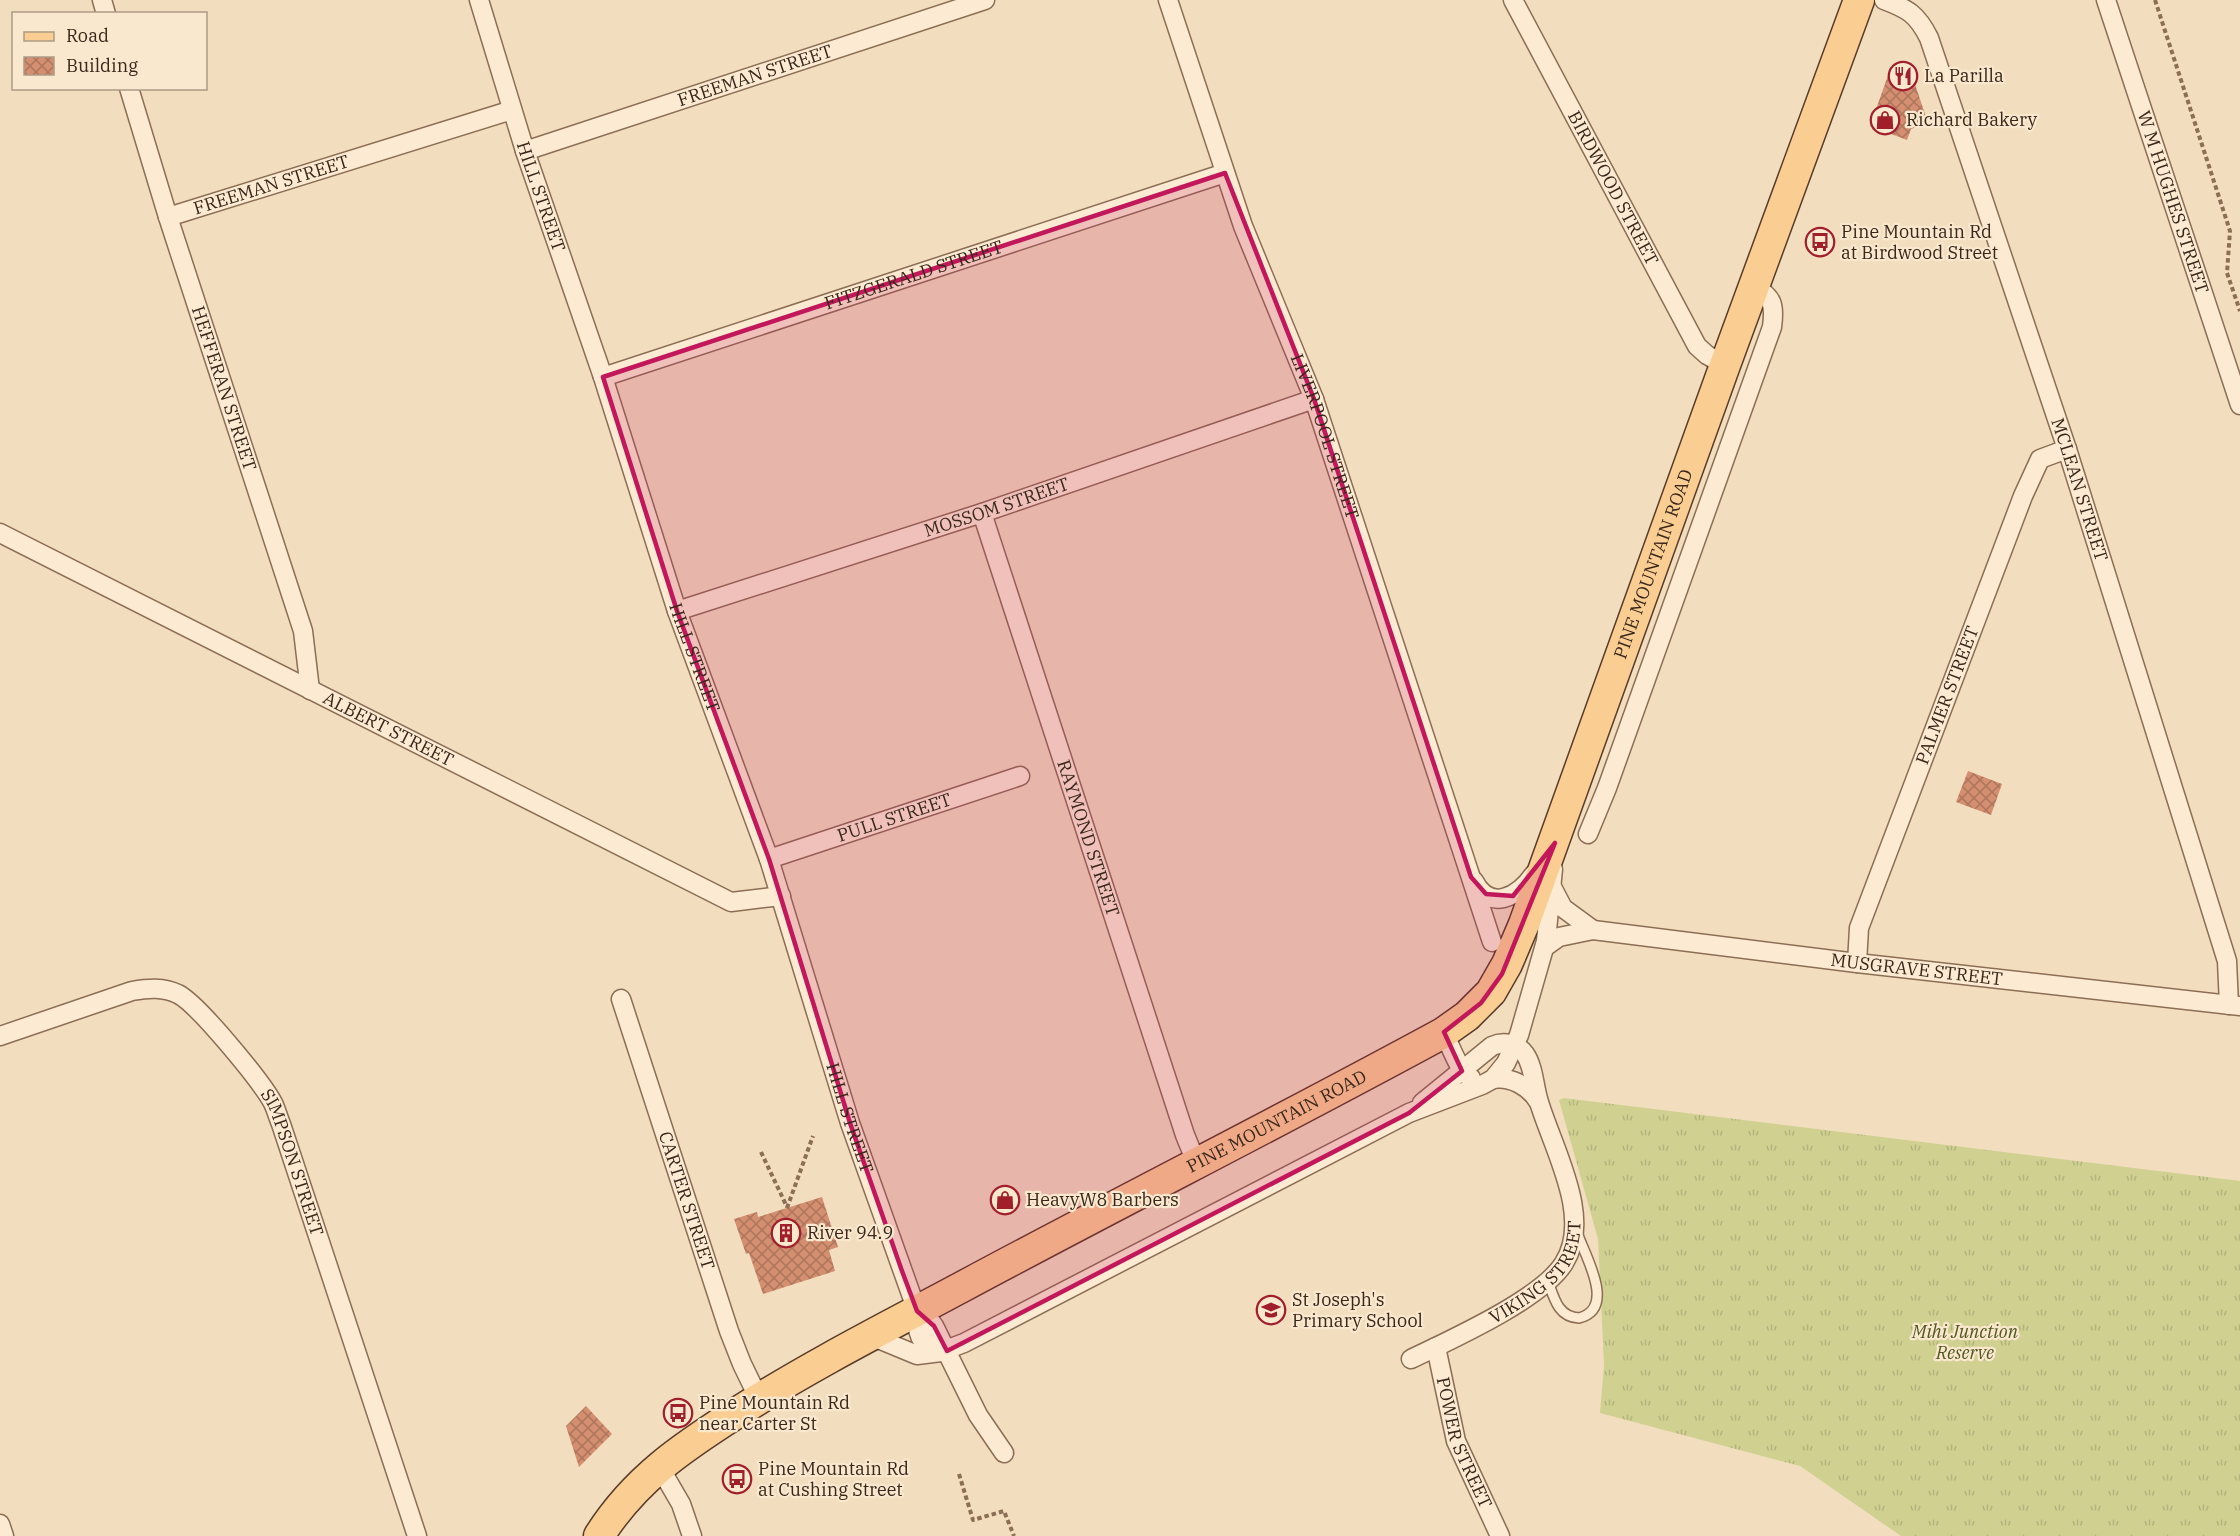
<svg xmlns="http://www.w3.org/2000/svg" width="2240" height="1536" font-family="'IBM Plex Serif',serif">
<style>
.grass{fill:url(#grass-tufts)}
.building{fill:url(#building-cross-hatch)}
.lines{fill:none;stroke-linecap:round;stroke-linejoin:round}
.lane-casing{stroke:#8c6d55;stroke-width:12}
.street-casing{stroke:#8c6d55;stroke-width:21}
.primary-casing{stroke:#593b2a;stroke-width:33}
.path{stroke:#8c6d55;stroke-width:4;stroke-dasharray:4.5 3;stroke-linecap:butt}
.lane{stroke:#fcebd2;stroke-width:9}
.street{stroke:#fcebd2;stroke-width:18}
.primary{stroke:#face92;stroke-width:30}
.marked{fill:#c2185b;fill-opacity:0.2;stroke:#c2185b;stroke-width:4.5;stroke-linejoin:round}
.labels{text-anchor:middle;stroke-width:4.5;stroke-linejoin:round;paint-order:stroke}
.street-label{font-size:18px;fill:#3a271b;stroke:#f9e8ce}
.poi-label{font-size:18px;fill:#3a271b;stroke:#f9e8ce;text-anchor:start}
.park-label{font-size:18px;font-style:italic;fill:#505820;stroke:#f9e8ce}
</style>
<defs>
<pattern id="grass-tufts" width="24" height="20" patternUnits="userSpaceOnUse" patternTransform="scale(1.5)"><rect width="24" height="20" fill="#d0d191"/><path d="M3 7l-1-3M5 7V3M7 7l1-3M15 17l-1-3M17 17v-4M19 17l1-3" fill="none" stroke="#b3b37c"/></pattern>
<pattern id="building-cross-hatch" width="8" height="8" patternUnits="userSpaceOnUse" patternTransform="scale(1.5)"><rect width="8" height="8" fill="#d48f70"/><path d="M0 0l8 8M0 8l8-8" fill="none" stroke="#ad755b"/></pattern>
</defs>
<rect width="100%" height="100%" fill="#f2ddbe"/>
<path class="grass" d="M1564,1098L2240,1181V1536H1901L1800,1466L1600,1413L1604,1365L1598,1239L1559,1100Z"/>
<g class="building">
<path d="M1908,63L1928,123L1911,129L1907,140L1870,126L1890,70Z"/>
<path d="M1968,771L2002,784L1991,815L1956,802Z"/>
<path d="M822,1197L838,1247L829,1250L835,1271L763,1294L749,1253L746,1254L734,1219L757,1212L758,1217Z"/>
<path d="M586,1406L612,1434L579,1467L566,1426Z"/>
</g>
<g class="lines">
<g class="lane-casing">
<path id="lane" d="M1548,1281C1554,1298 1558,1317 1579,1318C1618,1308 1583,1253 1577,1232"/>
</g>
<g class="street-casing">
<g id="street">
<path d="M102,0L106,14"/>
<path id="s1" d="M479,0L525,151L603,377L677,611L769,859L850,1123L917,1311C916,1330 919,1348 940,1352L964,1343L1409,1113L1482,1085L1493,1079L1506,1063L1519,1035L1546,941L1553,869"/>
<path id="s2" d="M1168,0L1243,226L1314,399L1492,942"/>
<path id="s3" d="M1513,0L1697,346L1707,355L1725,365"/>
<path id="s4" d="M1884,0C1908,9 1917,14 1929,38L2067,449L2227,961L2229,1005"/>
<path id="s5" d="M2106,0L2240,405"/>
<path id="s6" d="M129,88L168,217L303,631L310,690"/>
<path id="s7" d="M525,151L985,0"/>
<path id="s8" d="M168,217L512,110"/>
<path id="s9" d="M603,377L1225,173"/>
<path id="s10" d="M982,513L1185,1135L1196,1162"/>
<path id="s11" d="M0,533L731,902L781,896"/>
<path id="s12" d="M677,611L982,513L1314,399"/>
<path d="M1588,834L1607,788L1772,327C1775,305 1773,297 1754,286"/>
<path id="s13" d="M769,859L1020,776"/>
<path d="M1474,881C1490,913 1519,896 1534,874"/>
<path d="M1552,887L1563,908L1593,930"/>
<path id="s14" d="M1545,947L1559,937L1593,930L1857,963L2240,1006"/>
<path id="s15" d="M1857,963L1859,928L2023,496L2040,459L2067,449"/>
<path id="s16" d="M621,999L729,1331L742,1364L759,1399"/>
<path d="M1443,1033C1453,1048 1456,1068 1471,1078"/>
<path id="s17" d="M0,1036L132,991C149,988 163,987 178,994C198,1004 261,1081 273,1103C276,1109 278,1117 281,1124L417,1536"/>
<path d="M1493,1079C1510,1076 1529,1086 1538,1101"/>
<path d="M917,1311L928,1318L934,1326L978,1415L1004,1453"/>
<path d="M871,1336L917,1355L941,1352"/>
<path id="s18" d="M1436,1347L1456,1441L1500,1536"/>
<path id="s19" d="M1411,1359C1450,1340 1542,1299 1564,1263C1593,1217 1553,1149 1539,1102C1534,1087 1534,1067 1525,1054C1517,1043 1503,1041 1492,1046L1422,1103"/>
<path d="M659,1466L681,1504L692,1536"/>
<path d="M0,1524L4,1536"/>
</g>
</g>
<g class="primary-casing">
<g id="primary">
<path id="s20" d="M599,1536C635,1479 683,1447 738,1412C810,1366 885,1328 960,1288C1120,1202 1283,1120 1443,1033L1467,1016L1491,992L1507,964L1524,924L1725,365L1859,0"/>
</g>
</g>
<g class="path">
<path d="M2155,0L2230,231L2227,273L2240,311"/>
<path d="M761,1152L787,1207"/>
<path d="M787,1208L813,1136"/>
<path d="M959,1474L973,1520L1004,1511L1014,1536"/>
</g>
<use href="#lane" class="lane"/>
<use href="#street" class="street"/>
<use href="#primary" class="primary"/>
</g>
<path class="marked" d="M1225,173L1314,399L1471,877L1486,894L1513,896L1555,843L1502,974L1481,1003L1444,1032L1462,1071L1409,1113L947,1351L934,1326L917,1311L902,1271L850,1123L769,859L677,611L603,377Z"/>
<defs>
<g id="restaurant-ring" transform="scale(1.5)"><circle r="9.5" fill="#f9e8ce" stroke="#a11f2d" stroke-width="1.5"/><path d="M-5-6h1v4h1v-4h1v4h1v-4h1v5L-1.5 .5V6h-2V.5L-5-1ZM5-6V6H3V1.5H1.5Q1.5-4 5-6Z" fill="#a11f2d"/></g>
<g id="shop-ring" transform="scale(1.5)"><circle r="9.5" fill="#f9e8ce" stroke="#a11f2d" stroke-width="1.5"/><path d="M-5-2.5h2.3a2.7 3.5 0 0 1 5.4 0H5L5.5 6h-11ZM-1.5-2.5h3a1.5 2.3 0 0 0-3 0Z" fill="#a11f2d"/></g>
<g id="bus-ring" transform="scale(1.5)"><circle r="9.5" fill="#f9e8ce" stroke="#a11f2d" stroke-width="1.5"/><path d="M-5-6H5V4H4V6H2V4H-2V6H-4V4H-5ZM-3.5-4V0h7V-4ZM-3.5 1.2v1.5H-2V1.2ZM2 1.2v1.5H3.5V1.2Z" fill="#a11f2d"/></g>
<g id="building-ring" transform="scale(1.5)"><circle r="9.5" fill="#f9e8ce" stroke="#a11f2d" stroke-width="1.5"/><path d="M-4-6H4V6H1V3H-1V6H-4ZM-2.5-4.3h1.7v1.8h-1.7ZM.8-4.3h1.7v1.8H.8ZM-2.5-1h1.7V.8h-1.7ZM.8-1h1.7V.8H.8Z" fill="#a11f2d"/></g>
<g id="school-ring" transform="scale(1.5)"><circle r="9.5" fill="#f9e8ce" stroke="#a11f2d" stroke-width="1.5"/><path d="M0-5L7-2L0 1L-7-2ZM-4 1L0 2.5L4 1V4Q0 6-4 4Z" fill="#a11f2d"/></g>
</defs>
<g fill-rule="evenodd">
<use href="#restaurant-ring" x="1903" y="76"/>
<use href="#shop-ring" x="1885" y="120"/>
<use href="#bus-ring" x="1820" y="242"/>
<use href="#shop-ring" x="1005" y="1200"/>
<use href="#building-ring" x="786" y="1233"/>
<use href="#school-ring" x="1271" y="1310"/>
<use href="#bus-ring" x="678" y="1413"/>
<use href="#bus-ring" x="737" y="1479"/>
</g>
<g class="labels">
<g class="street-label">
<text dy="6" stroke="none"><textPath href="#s7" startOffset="242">FREEMAN STREET</textPath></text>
<text dy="6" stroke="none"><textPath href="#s8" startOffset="108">FREEMAN STREET</textPath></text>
<text dy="6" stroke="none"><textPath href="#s3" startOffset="213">BIRDWOOD STREET</textPath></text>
<text dy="6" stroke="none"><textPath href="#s1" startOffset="206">HILL STREET</textPath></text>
<text dy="6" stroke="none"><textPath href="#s5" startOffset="213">W M HUGHES STREET</textPath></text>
<text dy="6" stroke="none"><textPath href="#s9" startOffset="327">FITZGERALD STREET</textPath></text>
<text dy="6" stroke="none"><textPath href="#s6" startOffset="315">HEFFERAN STREET</textPath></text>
<text dy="6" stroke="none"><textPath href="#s2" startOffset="464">LIVERPOOL STREET</textPath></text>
<text dy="6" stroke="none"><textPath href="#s4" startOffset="537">MCLEAN STREET</textPath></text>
<text dy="6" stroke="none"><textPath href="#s12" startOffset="336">MOSSOM STREET</textPath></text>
<text dy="6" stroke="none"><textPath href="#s20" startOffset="1510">PINE MOUNTAIN ROAD</textPath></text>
<text dy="6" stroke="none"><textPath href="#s1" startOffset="692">HILL STREET</textPath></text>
<text dy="6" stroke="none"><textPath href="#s15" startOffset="284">PALMER STREET</textPath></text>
<text dy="6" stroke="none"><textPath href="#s11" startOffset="435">ALBERT STREET</textPath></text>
<text dy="6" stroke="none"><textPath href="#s13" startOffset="132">PULL STREET</textPath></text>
<text dy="6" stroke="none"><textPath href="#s10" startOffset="342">RAYMOND STREET</textPath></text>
<text dy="6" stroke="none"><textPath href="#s14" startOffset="378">MUSGRAVE STREET</textPath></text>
<text dy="6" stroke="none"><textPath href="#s1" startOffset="1178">HILL STREET</textPath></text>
<text dy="6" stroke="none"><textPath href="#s20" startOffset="800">PINE MOUNTAIN ROAD</textPath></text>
<text dy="6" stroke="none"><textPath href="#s17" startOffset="394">SIMPSON STREET</textPath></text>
<text dy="6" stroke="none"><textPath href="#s16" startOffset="212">CARTER STREET</textPath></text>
<text dy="6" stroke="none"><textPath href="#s19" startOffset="158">VIKING STREET</textPath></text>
<text dy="6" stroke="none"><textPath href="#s18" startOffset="100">POWER STREET</textPath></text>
</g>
<g class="poi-label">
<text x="1924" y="82">La Parilla</text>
<text x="1906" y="126">Richard Bakery</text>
<text x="1841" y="238">Pine Mountain Rd<tspan x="1841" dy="21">at Birdwood Street</tspan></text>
<text x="1026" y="1206">HeavyW8 Barbers</text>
<text x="807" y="1239">River 94.9</text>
<text x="1292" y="1306">St Joseph's<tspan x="1292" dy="21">Primary School</tspan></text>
<text x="699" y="1409">Pine Mountain Rd<tspan x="699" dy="21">near Carter St</tspan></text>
<text x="758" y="1475">Pine Mountain Rd<tspan x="758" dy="21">at Cushing Street</tspan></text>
</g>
<g class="park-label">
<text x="1965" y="1338">Mihi Junction<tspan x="1965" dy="21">Reserve</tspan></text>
</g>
</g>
<rect x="12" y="12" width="195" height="78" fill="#f9e8ce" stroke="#ad9b86" stroke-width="1.5"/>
<rect x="24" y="32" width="30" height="9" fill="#face92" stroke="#ad9b86" stroke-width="1.5"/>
<text x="66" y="42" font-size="18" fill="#3a271b">Road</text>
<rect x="24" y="57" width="30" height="18" fill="url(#building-cross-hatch)" stroke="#ad9b86" stroke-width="1.5"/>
<text x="66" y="72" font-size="18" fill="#3a271b">Building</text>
</svg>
